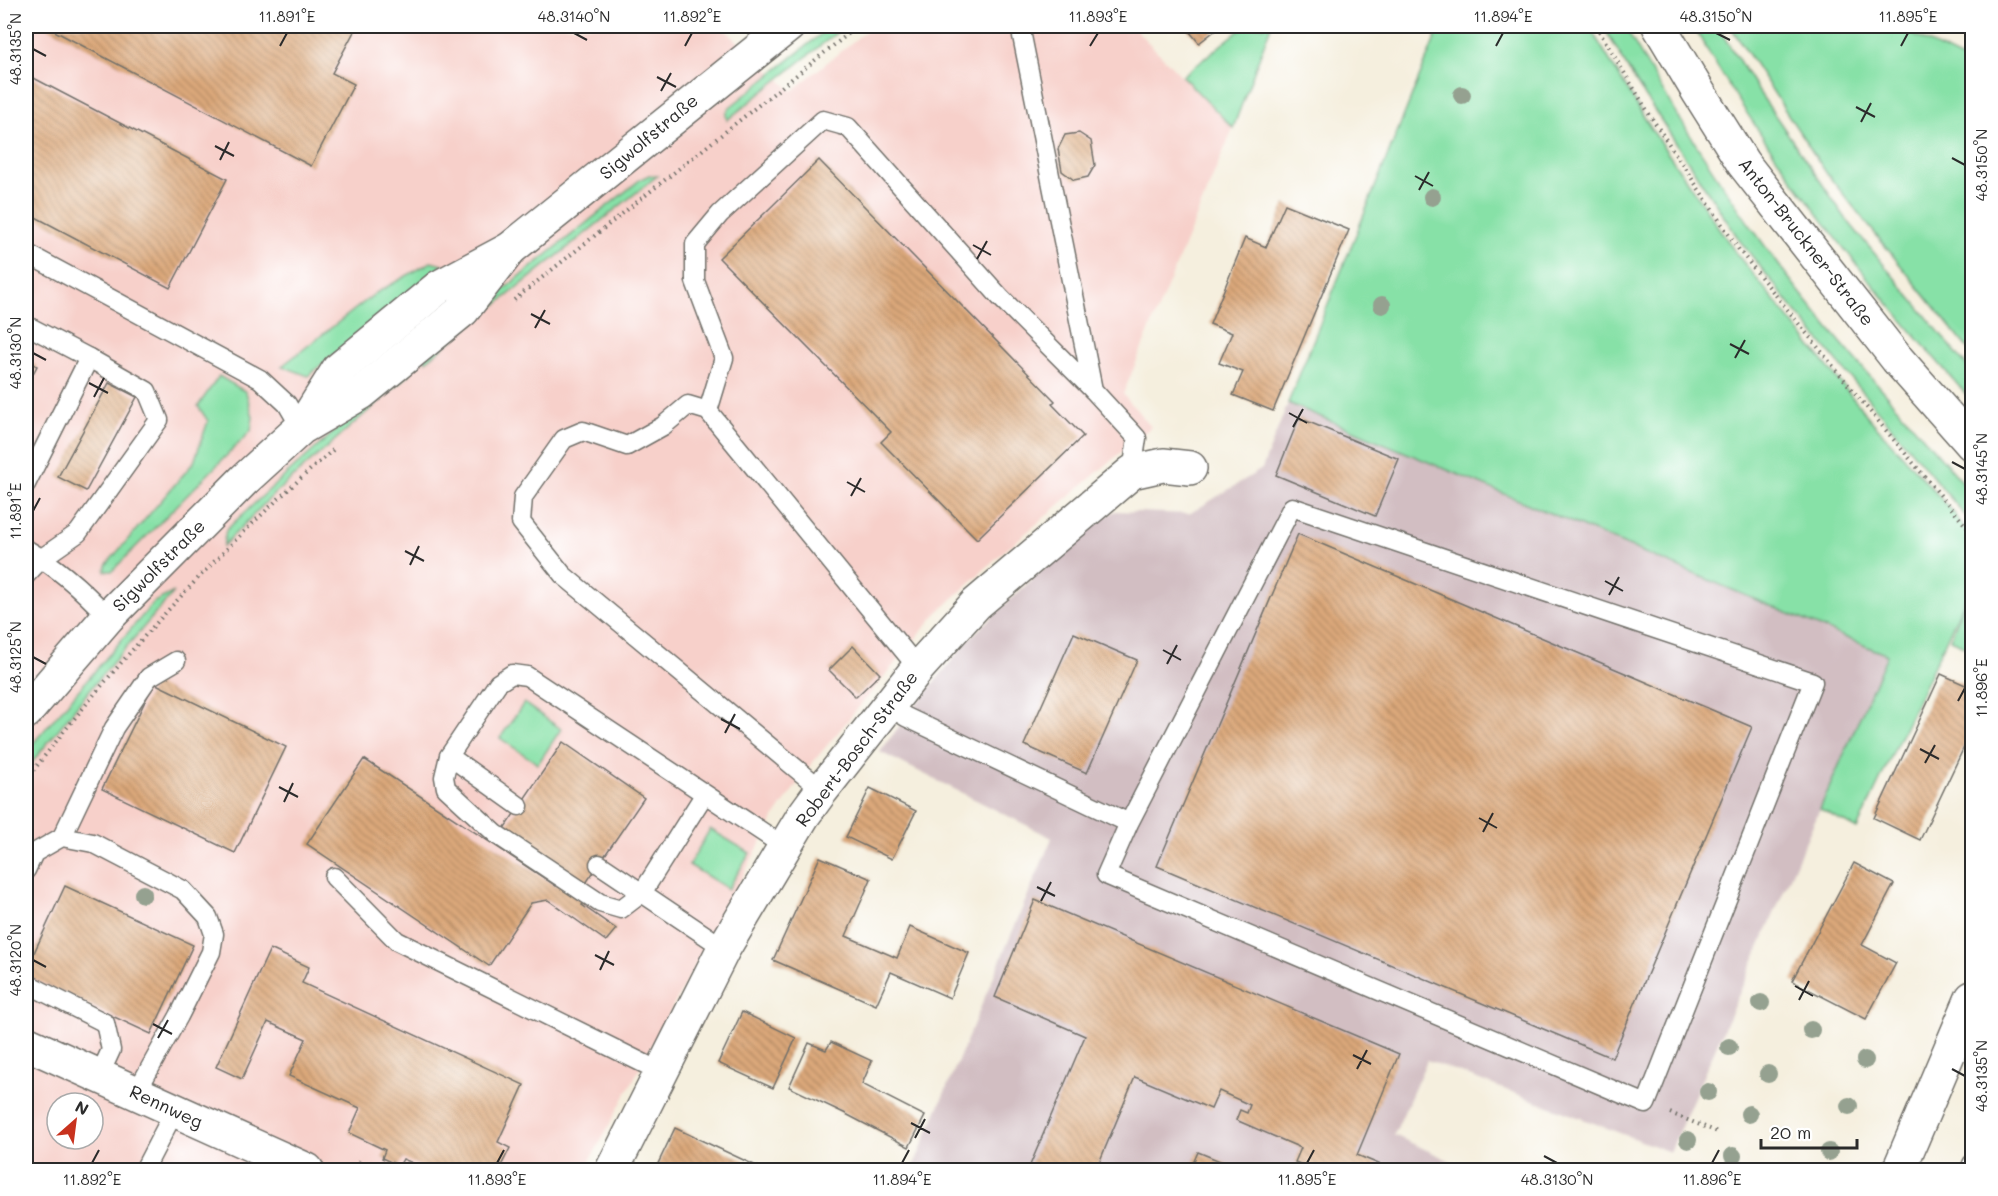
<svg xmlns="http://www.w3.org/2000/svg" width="1998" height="1196" font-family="Mali,sans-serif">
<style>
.built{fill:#f7d0ca;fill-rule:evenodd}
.industrial{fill:#d2bec2}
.grass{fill:#87e1a7;stroke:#598669;stroke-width:1.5}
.building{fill:url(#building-back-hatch)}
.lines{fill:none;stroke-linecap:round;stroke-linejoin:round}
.lane-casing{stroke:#72706a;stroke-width:21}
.street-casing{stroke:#72706a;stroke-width:36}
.secondary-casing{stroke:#72706a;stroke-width:36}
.path{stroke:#72706a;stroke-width:4;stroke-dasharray:1.5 4.5;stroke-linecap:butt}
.lane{stroke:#fff;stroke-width:18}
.street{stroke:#fff;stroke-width:33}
.secondary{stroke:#fff;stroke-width:33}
.tree{fill:#95a190}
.ticks{fill:none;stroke:#2b2b2b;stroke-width:2}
.labels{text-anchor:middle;stroke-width:4.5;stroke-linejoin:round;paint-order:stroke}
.street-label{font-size:18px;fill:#2b2b2b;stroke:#fff}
.neatline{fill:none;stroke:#2b2b2b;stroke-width:2}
.ticks-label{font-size:15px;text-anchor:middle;fill:#2b2b2b}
</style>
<defs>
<pattern id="building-back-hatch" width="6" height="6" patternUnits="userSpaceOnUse" patternTransform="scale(1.5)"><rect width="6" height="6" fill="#dba87a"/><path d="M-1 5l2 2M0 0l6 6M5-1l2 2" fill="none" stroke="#b28964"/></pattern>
</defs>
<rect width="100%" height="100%" fill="#fff"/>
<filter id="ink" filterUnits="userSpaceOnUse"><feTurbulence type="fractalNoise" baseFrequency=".0167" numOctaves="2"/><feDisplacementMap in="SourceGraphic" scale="12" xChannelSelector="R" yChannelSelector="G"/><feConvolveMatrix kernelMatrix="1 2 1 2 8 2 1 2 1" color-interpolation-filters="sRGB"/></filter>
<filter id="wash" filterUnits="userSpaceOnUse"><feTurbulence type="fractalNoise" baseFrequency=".008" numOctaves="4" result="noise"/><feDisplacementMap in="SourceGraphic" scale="24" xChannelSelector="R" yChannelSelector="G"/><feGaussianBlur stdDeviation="1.35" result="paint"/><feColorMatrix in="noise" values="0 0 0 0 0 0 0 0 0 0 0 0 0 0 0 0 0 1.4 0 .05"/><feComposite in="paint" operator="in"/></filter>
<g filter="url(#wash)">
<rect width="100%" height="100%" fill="#f5efde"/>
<path class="built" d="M26,26H721L792,91L872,26H1132L1233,128L1123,394L1151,427L1001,554L936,614L809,767L775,816L585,1170H26ZM57,1103H93V1139H57Z"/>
<path class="industrial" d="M1288,403L1887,655L1670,1152L1427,1060L1394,1135L1470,1170H912L1052,838L880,752L906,717L971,637L1047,565L1101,519L1115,511L1189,514L1262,469Z"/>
<g class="grass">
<path d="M831,26H845L727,120L726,114L730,107Z"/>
<path d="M1245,26H1271L1233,128L1182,76Z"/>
<path d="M1440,26H1589L1650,127L1736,253L1869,418L1954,513L1972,539V651L1950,639L1969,591L1857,829L1820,809L1887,655L1288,403Z"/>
<path d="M1603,26H1622L1628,32C1670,105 1715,177 1765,246C1826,331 1903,413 1972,493V524L1791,306L1740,241L1636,82Z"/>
<path d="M1693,26H1717L1759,92L1847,220L1972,372V401C1867,283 1772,163 1693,26Z"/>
<path d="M1730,26H1896L1972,64V354L1827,174Z"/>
<path d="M649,175L657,176L426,361L422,355L641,179Z"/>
<path d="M431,262L443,265L308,376L282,366L376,293Z"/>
<path d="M406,368L410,374L274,494L223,546L226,530L270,489Z"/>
<path d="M219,376L246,392L253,417L251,431L112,571H105L106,565L194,462L208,421L198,406Z"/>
<path d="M174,592L97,681L26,770V753L29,748L154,602Z"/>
<path d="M524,703L561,729L538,764L500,738Z"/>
<path d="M710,829L750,853L728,889L689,865Z"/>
</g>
<g id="blocks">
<g class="building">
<path d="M45,26H357L332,73L354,84L311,166Z"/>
<path d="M1185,26H1221L1199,43Z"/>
<path d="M26,74L227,179L170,288L26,212Z"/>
<path d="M1079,133L1091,141L1095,165L1088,177L1074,180L1062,171L1058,149L1065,135Z"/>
<path d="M819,160L1055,401L1052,404L1083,436L977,539L881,442L891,432L719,258Z"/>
<path d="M1285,204L1349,230L1273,411L1233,395L1243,372L1219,363L1232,333L1210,324L1245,238L1266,247Z"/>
<path d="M26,360L37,366L26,387Z"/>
<path d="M109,383L137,397L86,491L58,477Z"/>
<path d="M1299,418L1399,459L1375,516L1276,475Z"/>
<path d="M1298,534L1752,727L1612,1058L1157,866Z"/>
<path d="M1074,633L1137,660L1087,773L1024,745Z"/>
<path d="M853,646L880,674L856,697L829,670Z"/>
<path d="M1941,674L1972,688V743H1966L1920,840L1874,818Z"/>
<path d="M154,683L286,747L235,853L102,789Z"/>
<path d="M563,742L644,798L584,886L503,830Z"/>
<path d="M364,759L556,886L559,882L585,900L582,905L616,929L606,941L548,900L531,903L489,966L307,844Z"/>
<path d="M870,788L916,811L892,859L846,837Z"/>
<path d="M820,857L871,879L846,936L897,958L910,927L969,953L950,998L891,972L876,1005L773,960Z"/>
<path d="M1854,863L1894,884L1862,945L1896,963L1866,1019L1792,981Z"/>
<path d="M65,886L193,945L151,1034L26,976V970Z"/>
<path d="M1035,900L1399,1054L1357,1155L1393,1170H1316L1295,1162L1301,1148L1236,1120L1240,1110L1247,1113L1250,1105L1219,1091L1211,1109L1135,1077L1096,1170H1028L1085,1036L995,997Z"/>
<path d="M270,949L309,967L302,983L524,1085L498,1142L510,1148L499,1170H447L437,1166L435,1170H429L403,1159L399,1166L382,1158L385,1150L349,1133L360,1108L289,1076L306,1039L268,1022L242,1079L216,1067Z"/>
<path d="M742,1012L796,1038L773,1088L718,1063Z"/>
<path d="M831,1042L872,1061L862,1084L925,1116L909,1147L844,1113L789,1087L809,1043L826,1050Z"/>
<path d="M675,1128L765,1170H655Z"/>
<path d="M1198,1152L1242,1170H1190Z"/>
</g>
</g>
</g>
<g filter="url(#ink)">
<use href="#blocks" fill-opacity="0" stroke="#72706a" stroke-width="1.5"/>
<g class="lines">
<g class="lane-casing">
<g id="lane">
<path d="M1020,26L1093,390L1137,438L1132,472"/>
<path d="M26,253L260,379L287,404L301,428"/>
<path d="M26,325L89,358L26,484"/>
<path d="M708,411L724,358L695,281V244L720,214L823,120L848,127L1000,297L1093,390"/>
<path d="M26,549C56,566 84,591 108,617"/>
<path d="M26,575L42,558L78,533L159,420L147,391L89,358"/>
<path d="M888,706L906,717L1129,823L1292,507L1813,682L1646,1104L1106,875L1129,823"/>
<path d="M449,756L519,806"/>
<path d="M822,790L563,575L521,522L523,497L564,439L583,431L627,446L663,426L688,405L708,411L918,668"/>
<path d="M704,795L642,893L621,909L600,903L496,834L446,788L444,777L449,756L498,683L512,674L527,676L785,847"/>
<path d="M62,837L114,728L149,677L176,661"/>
<path d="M599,864L724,948"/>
<path d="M26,870L34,853L62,837L93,843L183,890L208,917L214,934L211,952L179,1016L136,1093"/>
<path d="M334,877L397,941L661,1072"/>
<path d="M26,983L105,1023L111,1050L99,1076"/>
<path d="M144,1170L174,1112"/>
<path d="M1970,1170L1972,1164"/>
</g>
</g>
<g class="street-casing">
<g id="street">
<path d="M26,1043L307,1170"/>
<path d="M612,1170L724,948L803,816L822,790L918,668L976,604L1132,472L1163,465L1190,468"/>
<path d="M1899,1170L1972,998"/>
</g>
</g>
<g class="secondary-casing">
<g id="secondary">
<path d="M1659,26L1699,93L1743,163L1897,359L1972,444"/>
<path d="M304,424L338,370L388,329L439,287L510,249L788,26"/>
<path d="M26,712L108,617L244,480L301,428L361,393L463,310L510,249"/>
</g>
</g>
<g class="path">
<path d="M1596,26L1653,120L1739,250L1868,409L1972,533"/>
<path d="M514,300L858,26"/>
<path d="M26,780C117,661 219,548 333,450"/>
<path d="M1670,1113L1720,1133"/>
<path d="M356,1166L359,1160"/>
</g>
<use href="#lane" class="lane"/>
<use href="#street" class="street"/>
<use href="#secondary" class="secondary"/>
</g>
<g class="tree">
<circle cx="1462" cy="95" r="9"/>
<circle cx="1432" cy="197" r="9"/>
<circle cx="1382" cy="305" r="9"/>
<circle cx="143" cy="894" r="9"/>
<circle cx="1761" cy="1003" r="9"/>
<circle cx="1811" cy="1030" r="9"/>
<circle cx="1729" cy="1047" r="9"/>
<circle cx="1865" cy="1060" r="9"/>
<circle cx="1768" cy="1074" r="9"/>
<circle cx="1708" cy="1092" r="9"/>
<circle cx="1849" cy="1106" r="9"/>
<circle cx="1749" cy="1114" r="9"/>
<circle cx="1688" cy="1140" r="9"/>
<circle cx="1829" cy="1152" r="9"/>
<circle cx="1733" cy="1156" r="9"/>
</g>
</g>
<path class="ticks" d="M574,33L587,40M1716,33L1730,40M280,46L287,33M685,46L692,33M1090,46L1098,33M1496,46L1503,33M1901,46L1908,33M33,49L46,56M657,77L676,87M661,91L671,73M1856,107L1875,117M1861,122L1871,103M215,146L234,156M1952,158L1965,165M220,160L229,142M1415,176L1433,186M1419,190L1429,172M973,245L991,255M977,259L987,241M531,314L550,324M535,328L545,310M1730,344L1749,354M33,353L46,360M1735,358L1745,340M89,383L108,393M94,397L104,378M1289,413L1307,423M1293,427L1303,409M1952,462L1965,469M847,482L865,492M851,496L861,478M33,511L40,498M405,551L424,561M410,565L419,546M1605,581L1623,591M1609,595L1619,577M1163,650L1181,660M33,657L46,664M1167,664L1177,645M1958,701L1965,688M721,719L740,729M725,733L735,714M1920,749L1939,759M1925,763L1935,745M279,787L298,797M284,802L293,783M1479,818L1497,828M1483,832L1493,813M1037,887L1055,896M1041,901L1051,882M595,955L614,965M33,960L46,967M600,970L609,951M1795,986L1813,996M1799,1000L1809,981M153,1024L172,1034M158,1038L168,1020M1353,1055L1371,1064M1357,1069L1367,1050M1952,1069L1965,1076M911,1123L930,1133M915,1138L925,1119M1544,1156L1557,1163M92,1163L99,1150M497,1163L504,1150M902,1163L909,1150M1307,1163L1314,1150M1712,1163L1719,1150"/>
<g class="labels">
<g class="street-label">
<text transform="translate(649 137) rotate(-40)" y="6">Sigwolfstraße</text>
<text transform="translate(1806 242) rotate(52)" y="6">Anton-Bruckner-Straße</text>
<text transform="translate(159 566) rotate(-45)" y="6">Sigwolfstraße</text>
<text transform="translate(857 749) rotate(-53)" y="6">Robert-Bosch-Straße</text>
<text transform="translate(166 1107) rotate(25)" y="6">Rennweg</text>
</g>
</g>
<rect width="1998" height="1196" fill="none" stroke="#fff" stroke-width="66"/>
<g transform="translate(75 1121) rotate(28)"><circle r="28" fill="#ffffff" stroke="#aaaaaa" stroke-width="1.5"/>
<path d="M0-4.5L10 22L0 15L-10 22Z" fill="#c8321e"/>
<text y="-9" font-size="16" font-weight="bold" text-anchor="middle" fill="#2b2b2b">N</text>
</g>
<path d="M1761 1139v9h96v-9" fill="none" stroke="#2b2b2b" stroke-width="3"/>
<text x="1770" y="1139" font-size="18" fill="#2b2b2b" stroke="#ffffff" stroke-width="4.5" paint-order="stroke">20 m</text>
<rect x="33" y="33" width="1932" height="1130" class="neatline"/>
<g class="ticks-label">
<text x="287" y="22">11.891°E</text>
<text x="574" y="22">48.3140°N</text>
<text x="692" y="22">11.892°E</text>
<text x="1098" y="22">11.893°E</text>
<text x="1503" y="22">11.894°E</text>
<text x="1716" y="22">48.3150°N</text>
<text x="1908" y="22">11.895°E</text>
<text transform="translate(16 49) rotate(-90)" y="5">48.3135°N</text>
<text transform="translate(1982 165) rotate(-90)" y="5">48.3150°N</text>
<text transform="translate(16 353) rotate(-90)" y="5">48.3130°N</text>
<text transform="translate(1982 469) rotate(-90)" y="5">48.3145°N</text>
<text transform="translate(16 511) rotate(-90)" y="5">11.891°E</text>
<text transform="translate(16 657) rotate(-90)" y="5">48.3125°N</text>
<text transform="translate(1982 688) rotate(-90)" y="5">11.896°E</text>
<text transform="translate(16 960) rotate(-90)" y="5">48.3120°N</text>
<text transform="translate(1982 1076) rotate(-90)" y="5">48.3135°N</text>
<text x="92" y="1185">11.892°E</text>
<text x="497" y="1185">11.893°E</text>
<text x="902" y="1185">11.894°E</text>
<text x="1307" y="1185">11.895°E</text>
<text x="1557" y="1185">48.3130°N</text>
<text x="1712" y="1185">11.896°E</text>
</g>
</svg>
